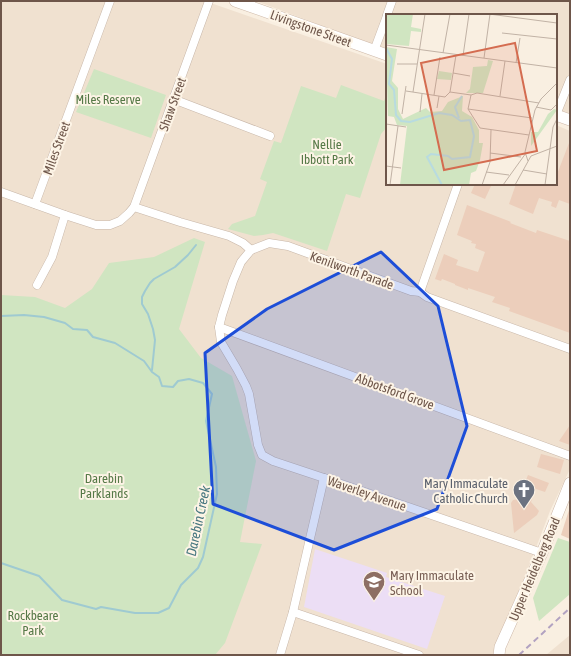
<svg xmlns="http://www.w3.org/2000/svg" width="571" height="656" font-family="'Asap Condensed',sans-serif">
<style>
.residential{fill:#f0e1d0}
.education{fill:#ecdef5}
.green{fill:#d0e5c1}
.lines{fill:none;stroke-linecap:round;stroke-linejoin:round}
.stream{stroke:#9fcad1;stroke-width:2}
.building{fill:#eccebb}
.minor-casing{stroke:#c8b7a9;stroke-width:9}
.secondary-casing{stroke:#ceb9a9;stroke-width:12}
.minor{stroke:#fff;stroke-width:8}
.secondary{stroke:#fff;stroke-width:11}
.rail{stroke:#b2a2c1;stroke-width:2;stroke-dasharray:6 4;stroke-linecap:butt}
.marked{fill:#1d4ed8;fill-opacity:0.2;stroke:#1d4ed8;stroke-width:3;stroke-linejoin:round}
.labels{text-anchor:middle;stroke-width:4;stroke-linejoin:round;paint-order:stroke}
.street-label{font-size:13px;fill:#6e564a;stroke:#fdf4e6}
.park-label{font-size:13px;fill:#567947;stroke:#fdf4e6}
.worship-label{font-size:13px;fill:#5b616d;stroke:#fdf4e6;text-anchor:end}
.education-label{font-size:13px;fill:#785e54;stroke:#fdf4e6;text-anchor:start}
.water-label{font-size:14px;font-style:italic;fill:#477780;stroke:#fdf4e6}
.inset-river{fill:none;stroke:#b8dbe0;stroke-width:2}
.inset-road{fill:none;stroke:#c1b2a5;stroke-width:1}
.view{fill:#d46c50;fill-opacity:0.15;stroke:#d46c50;stroke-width:2}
.inset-edge{fill:none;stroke:#6e564a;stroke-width:2}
</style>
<rect width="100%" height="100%" fill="#f9efe1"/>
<g class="residential">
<path d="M1,1H205L387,64V184H556V125L570,131V469L550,511L495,655H214L80,312L1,302Z"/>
<path d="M256,1H570V115L556,110V15H387V50Z"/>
<path d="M570,635V654L546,655Z"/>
</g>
<path class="education" d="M315,549L387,573L386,577L445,596L427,649L304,607Z"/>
<g class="green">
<path d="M94,69L166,95L151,138L76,112Z"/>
<path d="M341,85L384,101L387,92V127L381,134L360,198L346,194L327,251L273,233L263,235L254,236L228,229L232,224L255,216L267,182L260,179L274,141L281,143L301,86L336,98Z"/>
<path d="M194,238L205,242L179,329L201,358L232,376L256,461L240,542L262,544L225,643L215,655H1V295L35,297L65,308L92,289L109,263L154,257Z"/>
<path d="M558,538L570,542V594L539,621L533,598Z"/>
</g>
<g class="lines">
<g class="stream">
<path d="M1,316L24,315L44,317L65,323L73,329L87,330L93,337L115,343L144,361L152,372L159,377L162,386L173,387L178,381L189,379L203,383L212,394L206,421L216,467L217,494L203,557L198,568L181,585L169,608L158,613H135L101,607L96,609L62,600L39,576L1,563"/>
<path d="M152,370L155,340L153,329L148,314L142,304V297L145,291L150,283L154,279L175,267L188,255L196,245"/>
</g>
</g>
<g class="building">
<path d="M569,143L570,204L559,200L556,208L551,206L552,202L539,198L533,214L509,204L516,184H556V177Z"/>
<path d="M475,184H492L485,199L471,193Z"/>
<path d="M467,205L511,222L510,223L536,233L537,230L570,241V333L509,311L510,308L492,302L495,297L468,288V290L455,285V284L442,279L441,281L435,279L444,254L458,260L456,265L478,272L485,252L475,248L476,244L471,243L472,241L457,235Z"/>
<path d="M570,425V445L559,441Z"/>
<path d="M541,454L564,460L560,474L537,467Z"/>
<path d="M528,475L549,483L545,492L536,489L531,502L539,511L537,515L514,533L511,503L513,500L519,499L525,485H524Z"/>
<path d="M569,510L570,511V539L561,535Z"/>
</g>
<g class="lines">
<g class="minor-casing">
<g id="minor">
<path d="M387,15L392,1"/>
<path d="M374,51L387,16"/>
<path d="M173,99L270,136"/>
<path d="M556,115L570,80"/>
<path d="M1,192L65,215L96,225H110L120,221L129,213L134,207L209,1"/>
<path d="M35,204L110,1"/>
<path d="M134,207L180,222L229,236L243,243L251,250"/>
<path d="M251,250L241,262L233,281L222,315L219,327L221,342L237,369L246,386L249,394L258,445L262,455L273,461L324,478L542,553"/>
<path d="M251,250L269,243L288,246L411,291L420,292L427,297L570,349"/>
<path d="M37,285L52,257L65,215"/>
<path d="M420,292L458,184"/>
<path d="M219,327L570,456"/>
<path d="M293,612L419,655"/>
<path d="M280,655L293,612L324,478"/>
</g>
</g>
<g class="secondary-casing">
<g id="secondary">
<path d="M235,1L387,55"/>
<path d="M556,115L570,120"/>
<path d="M499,655L500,647L542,553L570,483"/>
</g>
</g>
<use href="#minor" class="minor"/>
<use href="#secondary" class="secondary"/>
<path class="rail" d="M519,655L570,608"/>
</g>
<path class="marked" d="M381,252L438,306L467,426L437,509L334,550L213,504L205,353L267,309Z"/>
<defs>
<g id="church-pin" transform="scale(1.15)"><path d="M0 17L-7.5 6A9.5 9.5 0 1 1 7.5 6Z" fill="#6b7280" stroke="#fdf4e6"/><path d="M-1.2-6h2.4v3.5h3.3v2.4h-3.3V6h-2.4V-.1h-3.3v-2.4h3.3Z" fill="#fff"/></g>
<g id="school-pin" transform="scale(1.15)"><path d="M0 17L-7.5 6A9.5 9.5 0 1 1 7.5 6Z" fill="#8d6e63" stroke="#fdf4e6"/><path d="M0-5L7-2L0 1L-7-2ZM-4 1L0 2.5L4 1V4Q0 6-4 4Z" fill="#fff"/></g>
</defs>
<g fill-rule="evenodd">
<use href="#church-pin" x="524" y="490"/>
<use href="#school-pin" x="374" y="582"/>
</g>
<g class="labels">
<g class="street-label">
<text transform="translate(311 28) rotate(20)" y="5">Livingstone Street</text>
<text transform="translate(172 104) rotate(-70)" y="5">Shaw Street</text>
<text transform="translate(56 148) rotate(-70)" y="5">Miles Street</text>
<text transform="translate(352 270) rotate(20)" y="5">Kenilworth Parade</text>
<text transform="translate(395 391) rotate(20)" y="5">Abbotsford Grove</text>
<text transform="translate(367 493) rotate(19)" y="5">Waverley Avenue</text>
<text transform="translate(534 569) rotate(-67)" y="5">Upper Heidelberg Road</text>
</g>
<g class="park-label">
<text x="108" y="104">Miles Reserve</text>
<text x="327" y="149">Nellie<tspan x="327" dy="15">Ibbott Park</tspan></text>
<text x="104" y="483">Darebin<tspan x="104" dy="15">Parklands</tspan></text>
<text x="33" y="620">Rockbeare<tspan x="33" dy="15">Park</tspan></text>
</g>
<g class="worship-label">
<text x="508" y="488">Mary Immaculate<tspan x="508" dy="15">Catholic Church</tspan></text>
</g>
<g class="education-label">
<text x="390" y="580">Mary Immaculate<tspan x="390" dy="15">School</tspan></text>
</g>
<g class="water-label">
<text transform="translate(198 521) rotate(-78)" y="5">Darebin Creek</text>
</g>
</g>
<g transform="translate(386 14)">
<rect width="171" height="171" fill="#f9efe1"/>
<path d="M0,0H27L25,13L35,15V18L25,17L23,32L0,30ZM0,33L11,35L6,67L12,74V95L17,105L40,94L44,98L56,97L62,88L77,82L76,97L86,103L93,116V129H97L94,146L90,157L85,159L83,171H14L21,112L11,111L8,103L2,102ZM102,46L107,47L97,79H80L84,75L87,53L101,52ZM53,57L66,59L65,66L51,65ZM168,95L171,96L145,132V118H152L162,100Z" fill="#d0e5c1"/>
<path class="inset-river" d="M0,34L6,45L3,70L8,76L10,101L15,107L24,108L53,99L66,101L75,107L84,106L88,122L84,143L66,145L62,142L45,140L41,143L56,171M73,104L69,93L76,82"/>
<path class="inset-road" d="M103,0L171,9M116,19L171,25M0,31L171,54M57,39L64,0M77,42L83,0M98,44L104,0M130,49L134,24M11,50H31M67,59L84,62M20,77L59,83L64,78M27,78L39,0M64,78L85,81L91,79L153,89M64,78L70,41M48,81L54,43M85,81L82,95L94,114L143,121M114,82L119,47M150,93L165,96L171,90M51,94L53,82M82,95L146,104M34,98L36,80M16,100L20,72M0,110L20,113M104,139L135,143M142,147L139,138L149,96L155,85L171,69M0,152L15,154M137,156L161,160M100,158L123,161M4,171L12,112M96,171L104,148L105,116M117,171L140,139M129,171L145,142L171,132M159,171L167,113L171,105"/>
<path class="view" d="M129,29L151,137L58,156L35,49Z"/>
<rect width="171" height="171" class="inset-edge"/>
</g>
<rect width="571" height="656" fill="none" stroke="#6e564a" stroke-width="4"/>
</svg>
